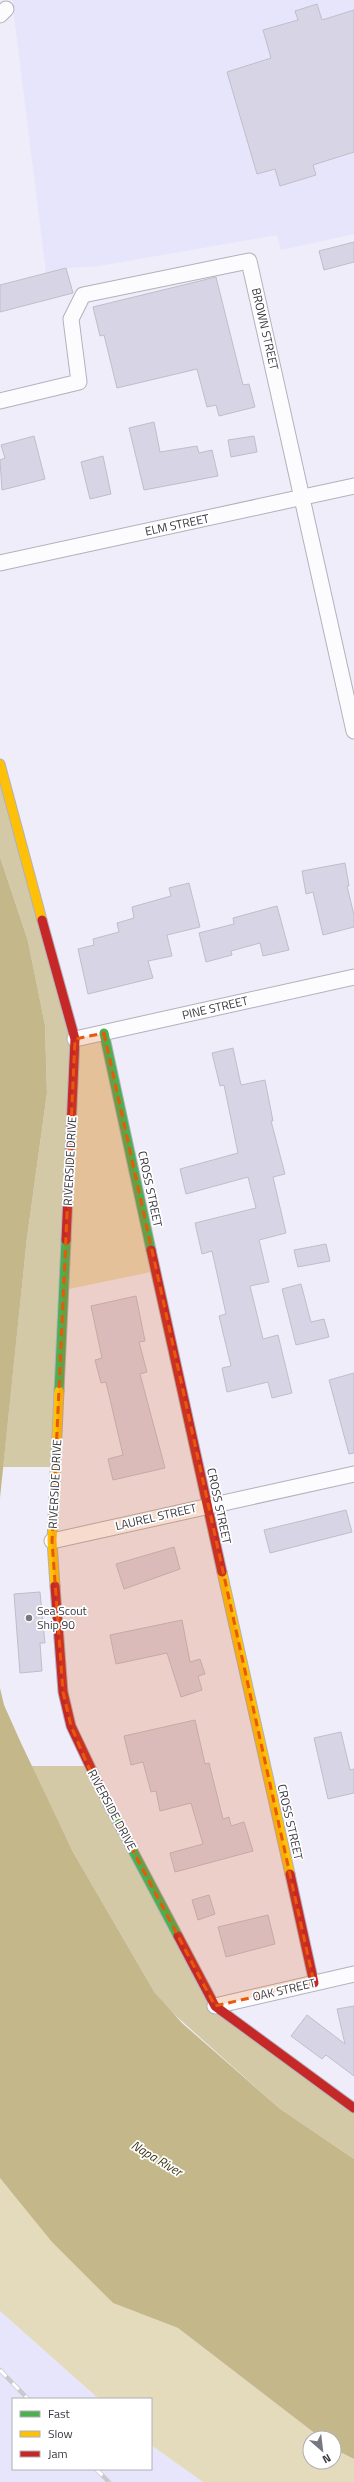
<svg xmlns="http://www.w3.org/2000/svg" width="354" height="2482" font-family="'Titillium Web',sans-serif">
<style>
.built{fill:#e7e5fb}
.green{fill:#e4dbbc}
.forest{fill:#d3c9a7}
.water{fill:#c4b88a}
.building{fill:#d7d4e6;stroke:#bfbec8}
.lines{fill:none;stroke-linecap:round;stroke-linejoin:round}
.street-casing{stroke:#b2b1bb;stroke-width:17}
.fast-casing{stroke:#b2b1bb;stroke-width:11}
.slow-casing{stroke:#b2b1bb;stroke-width:11}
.jam-casing{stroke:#b2b1bb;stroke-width:11}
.street{stroke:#fcfcfe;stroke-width:15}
.fast{stroke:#4caf50;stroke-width:9}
.slow{stroke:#ffc107;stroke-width:9}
.jam{stroke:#c62828;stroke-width:9}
.rail-casing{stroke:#cacacd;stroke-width:4.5}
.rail{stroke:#fff;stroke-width:3;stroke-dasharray:9;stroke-linecap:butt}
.marked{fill:#e8590c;fill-opacity:0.2;stroke:#e8590c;stroke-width:3;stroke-dasharray:8 5;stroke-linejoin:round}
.poi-dot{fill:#787781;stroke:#fff;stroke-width:1.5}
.labels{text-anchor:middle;stroke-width:3.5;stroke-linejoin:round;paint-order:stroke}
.street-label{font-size:12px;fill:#393841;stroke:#fff}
.poi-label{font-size:12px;fill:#393841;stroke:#fff;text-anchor:start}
.water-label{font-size:13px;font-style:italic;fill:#3e3616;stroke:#fff}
</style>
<rect width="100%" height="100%" fill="#eeedf9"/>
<g class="built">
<path d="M12,0H354V234L281,250L277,235L99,266L66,268L46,273Z"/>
<path d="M0,2311L99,2399H13V2469H151V2445L203,2482H0Z"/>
</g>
<g class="green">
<path d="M104,1033L156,1271L64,1290L75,1039Z"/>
<path d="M0,2178L113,2303L178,2328L321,2438H310V2462H334V2449L354,2459V2482H203L151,2445V2399H99L0,2311Z"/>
</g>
<g class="forest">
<path d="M0,764L75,1039L56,1467H3L27,1238L47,1093L45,1025L28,941L0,857Z"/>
<path d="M31,1766H88L215,2006L354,2108V2159L279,2108L166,2007L155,1993L73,1852Z"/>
</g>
<g class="water">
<path d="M0,857L28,941L45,1025L47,1093L27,1238L0,1498Z"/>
<path d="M0,1688L4,1705L21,1743L73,1852L155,1993L182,2023L279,2108L354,2159V2459L334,2449V2438H321L178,2328L113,2303L52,2242L0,2178Z"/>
</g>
<g class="building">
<path d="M317,4L322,20L354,10V152L313,165L316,175L280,186L275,169L257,174L227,72L271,58L263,30L298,20L295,11Z"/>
<path d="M354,242V262L324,270L319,251Z"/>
<path d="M66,268L73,293L0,312V285Z"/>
<path d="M216,277L243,385L249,384L255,407L219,416L216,405L207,407L197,369L117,388L104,335L100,336L93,307Z"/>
<path d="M154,422L160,452L197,446L199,453L212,450L218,476L144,490L129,428Z"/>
<path d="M34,436L45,479L2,490L0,460L5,458L1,445Z"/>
<path d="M254,436L257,452L231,457L228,440Z"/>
<path d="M103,456L111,494L90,499L81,462Z"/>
<path d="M345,863L349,886H347L354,915V927L323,935L313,892L306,894L302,871Z"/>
<path d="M189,883L200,927L167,935L172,956L148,961L153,978L88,994L78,949L94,945L93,939L119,932L117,923L134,918L132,907L171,896L169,888Z"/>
<path d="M277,906L289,950L263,956L260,943L231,951L232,955L206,962L199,933L234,924L233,918Z"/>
<path d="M233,1048L241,1085L265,1080L273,1121H271L285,1174L273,1177L286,1233L259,1240L269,1282L250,1286L263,1339L278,1335L292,1393L272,1398L268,1382L227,1392L222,1368L231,1366L219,1316L226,1314L212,1251L202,1254L195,1223L256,1208L248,1177L186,1194L180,1169L238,1153L224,1085L220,1086L212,1053Z"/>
<path d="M326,1244L330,1261L298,1267L294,1250Z"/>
<path d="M301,1284L311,1322L324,1319L329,1337L296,1345L282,1289Z"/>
<path d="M136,1296L145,1341L139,1342L147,1372L140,1374L165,1468L113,1480L108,1459L123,1455L106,1382L101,1383L95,1360L102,1358L91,1306Z"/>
<path d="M354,1373V1453L349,1454L329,1380Z"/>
<path d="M346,1510L352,1532L270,1553L264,1530Z"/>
<path d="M174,1547L180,1569L124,1589L116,1564Z"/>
<path d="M40,1592L45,1643H40L42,1671L20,1673L14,1594Z"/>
<path d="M182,1620L190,1662L200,1659L205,1674L198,1676L202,1690L181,1697L167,1653L116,1664L110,1635Z"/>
<path d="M195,1720L205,1764L209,1763L223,1819L229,1817L231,1826L244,1822L253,1851L175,1872L170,1853L203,1844L191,1803L160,1811L156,1791L151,1792L143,1762L131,1765L124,1736Z"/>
<path d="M341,1732L350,1770L354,1769V1793L328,1799L314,1738Z"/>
<path d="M209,1895L215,1914L198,1920L192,1900Z"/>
<path d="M268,1915L275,1944L226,1957L218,1927Z"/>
<path d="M354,2006V2076L326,2055L322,2059L291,2036L307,2015L345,2044L337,2009Z"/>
</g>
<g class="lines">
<g class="street-casing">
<g id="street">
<path d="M0,15L6,9"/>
<path d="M0,401L79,382L71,319L83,295L249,261L354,731"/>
<path d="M0,563L354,486"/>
<path d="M75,1039L354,977"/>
<path d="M52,1541L354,1474"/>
<path d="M215,2006L354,1974"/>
</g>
</g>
<g class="fast-casing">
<g id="fast">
<path d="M104,1033L151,1250"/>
<path d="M59,1391L66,1240"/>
<path d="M105,1798L178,1936"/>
</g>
</g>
<g class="slow-casing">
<g id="slow">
<path d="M0,764L42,920"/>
<path d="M222,1572L290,1874"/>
<path d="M55,1586L52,1541L59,1391"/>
</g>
</g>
<g class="jam-casing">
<g id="jam">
<path d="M42,920L75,1039L66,1240"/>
<path d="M151,1250L222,1572"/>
<path d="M55,1586L63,1692L71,1726L105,1798"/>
<path d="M290,1874L314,1983"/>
<path d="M178,1936L215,2006L354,2108"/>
</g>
</g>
<use href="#street" class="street"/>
<use href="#fast" class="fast"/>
<use href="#slow" class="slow"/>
<use href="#jam" class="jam"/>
<g class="rail-casing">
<g id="rail">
<path d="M0,2370L28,2399"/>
<path d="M96,2469L109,2482"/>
</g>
</g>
<use href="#rail" class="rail"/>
</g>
<path class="marked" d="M104,1033L314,1983L215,2006L88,1766L71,1726L63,1692L52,1541L75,1039Z"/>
<circle class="poi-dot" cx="29" cy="1618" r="4"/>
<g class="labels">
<g class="street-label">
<text transform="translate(265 329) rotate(77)" y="4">BROWN STREET</text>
<text transform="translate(177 525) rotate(-12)" y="4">ELM STREET</text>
<text transform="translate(215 1008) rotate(-13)" y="4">PINE STREET</text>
<text transform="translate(70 1161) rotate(-87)" y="4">RIVERSIDE DRIVE</text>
<text transform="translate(150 1189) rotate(78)" y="4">CROSS STREET</text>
<text transform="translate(55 1484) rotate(-87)" y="4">RIVERSIDE DRIVE</text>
<text transform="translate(219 1506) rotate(78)" y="4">CROSS STREET</text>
<text transform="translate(156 1517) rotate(-13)" y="4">LAUREL STREET</text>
<text transform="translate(112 1810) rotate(62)" y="4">RIVERSIDE DRIVE</text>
<text transform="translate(290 1822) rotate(77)" y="4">CROSS STREET</text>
<text transform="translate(284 1990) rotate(-13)" y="4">OAK STREET</text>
</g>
<g class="poi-label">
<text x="37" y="1615">Sea Scout<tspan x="37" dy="14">Ship 90</tspan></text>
</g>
<g class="water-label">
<text transform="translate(157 2158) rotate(31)" y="5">Napa River</text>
</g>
</g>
<rect x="12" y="2398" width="140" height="72" fill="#ffffff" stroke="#b0afb3"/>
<rect x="20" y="2411" width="20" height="6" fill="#4caf50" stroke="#b0afb3"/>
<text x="48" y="2418" font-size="12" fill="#393841">Fast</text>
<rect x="20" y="2431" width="20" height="6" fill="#ffc107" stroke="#b0afb3"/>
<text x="48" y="2438" font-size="12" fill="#393841">Slow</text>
<rect x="20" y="2451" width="20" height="6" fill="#c62828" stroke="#b0afb3"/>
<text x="48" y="2458" font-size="12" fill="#393841">Jam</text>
<g transform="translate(322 2450) rotate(152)"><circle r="19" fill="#ffffff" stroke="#b0afb3"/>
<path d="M0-3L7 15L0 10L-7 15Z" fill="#787781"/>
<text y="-6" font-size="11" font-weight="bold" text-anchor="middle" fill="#393841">N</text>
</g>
</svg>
